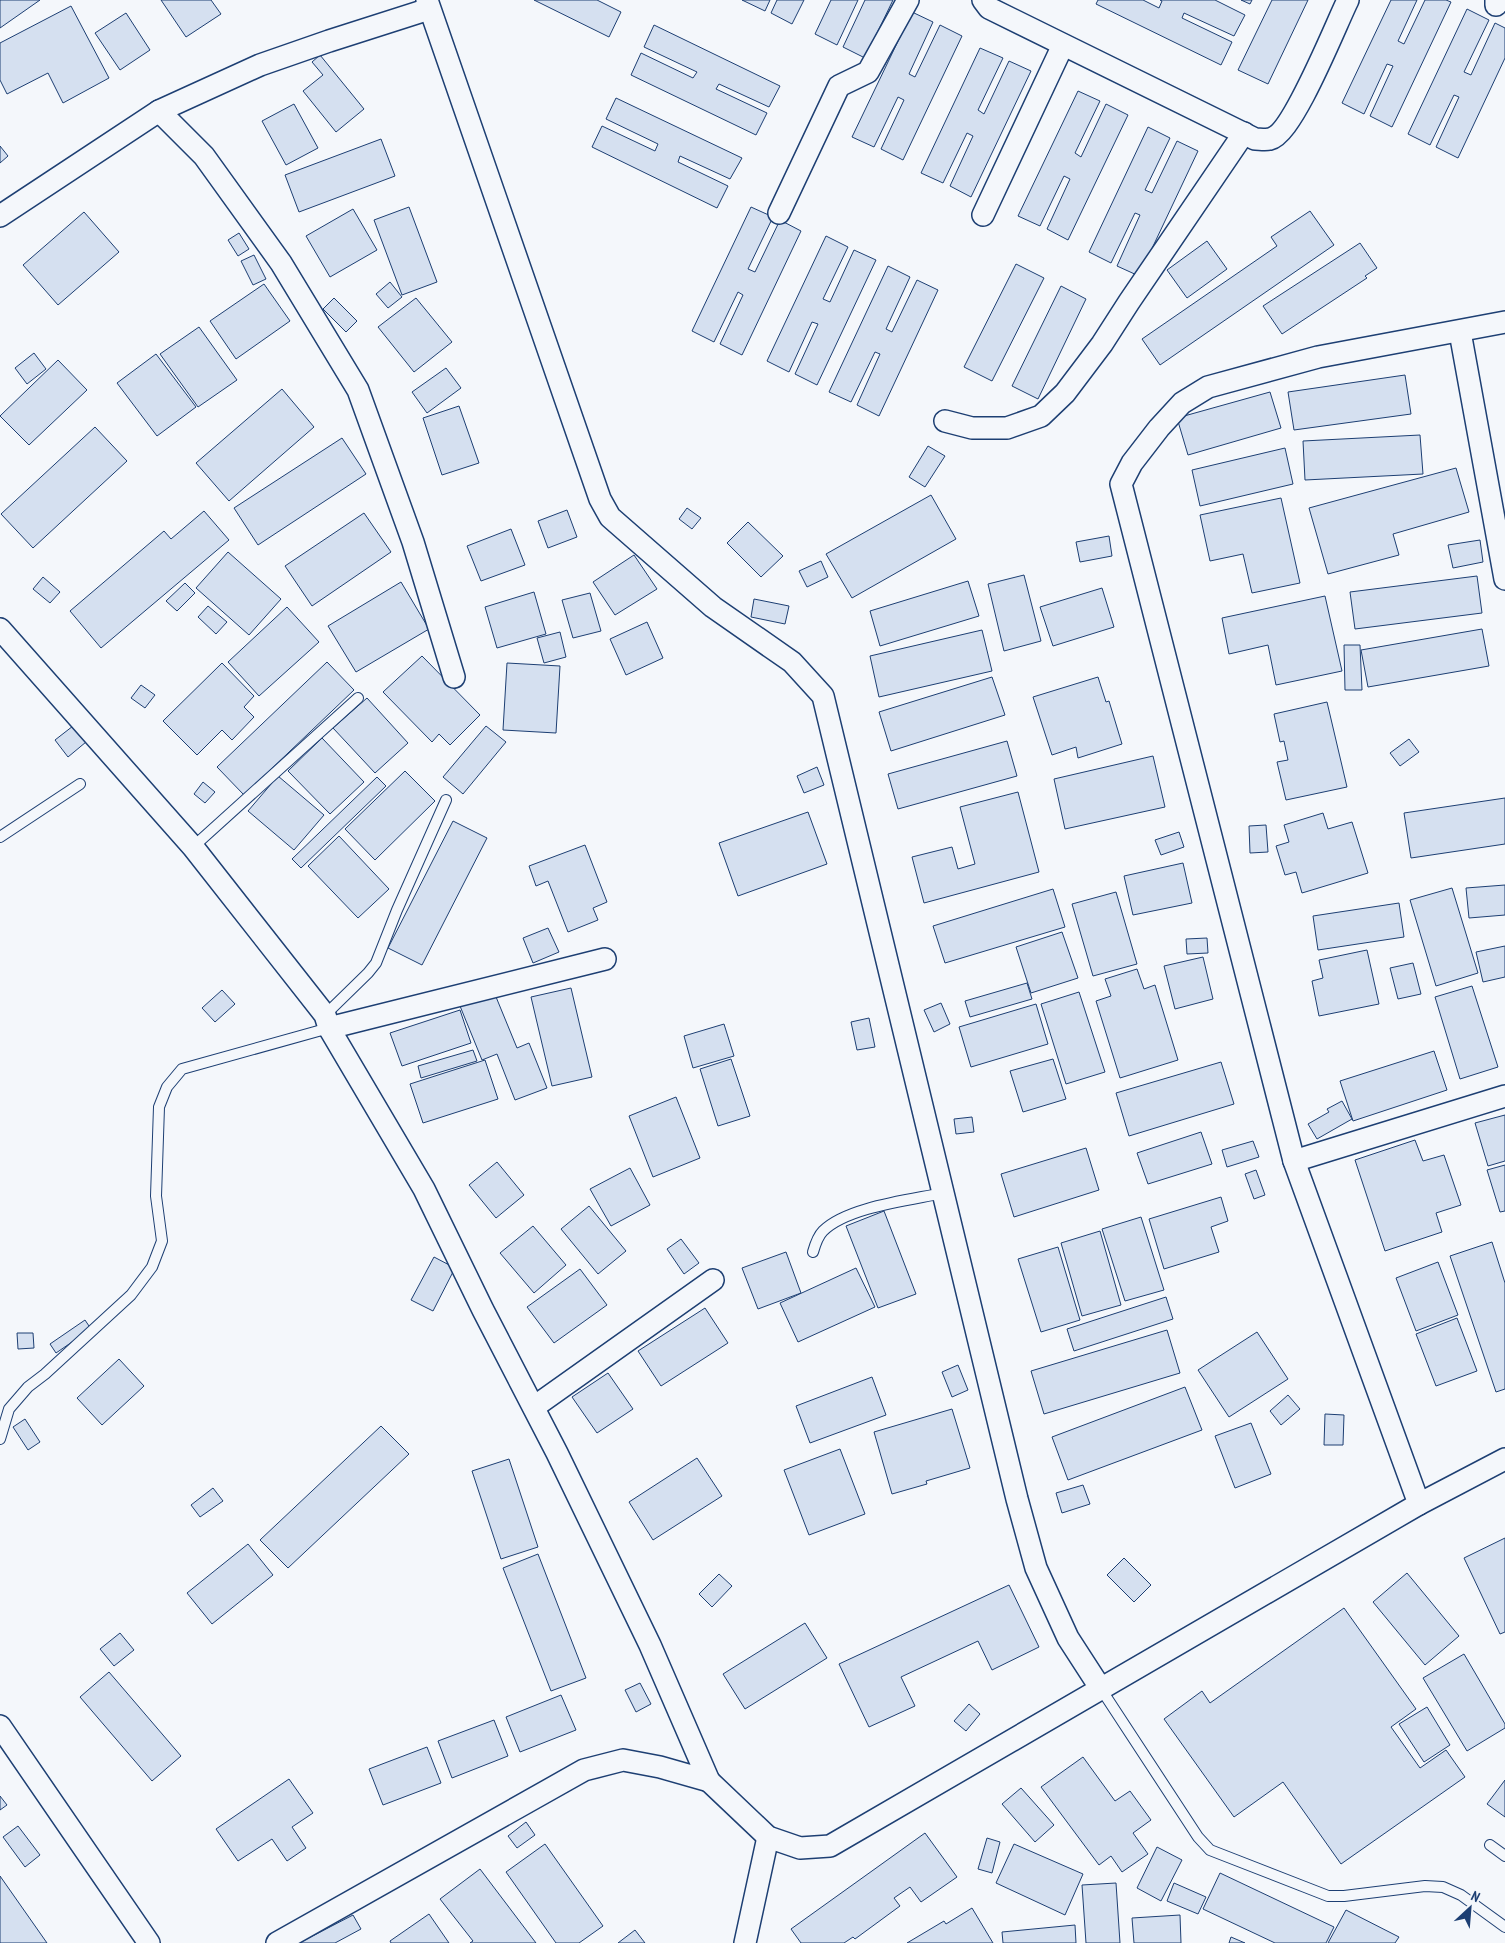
<svg xmlns="http://www.w3.org/2000/svg" width="1505" height="1943" font-family="'PT Sans Narrow',sans-serif">
<style>
.building{fill:#d5e0f0;stroke:#1d3f73}
.lines{fill:none;stroke-linecap:round;stroke-linejoin:round}
.lane-casing{stroke:#1d3f73;stroke-width:12}
.street-casing{stroke:#1d3f73;stroke-width:24}
.lane{stroke:#f4f7fb;stroke-width:10}
.street{stroke:#f4f7fb;stroke-width:21}
</style>
<rect width="100%" height="100%" fill="#f4f7fb"/>
<g class="building">
<path d="M0,0H40L0,28Z"/>
<path d="M161,0H211L221,14L186,37Z"/>
<path d="M534,0H597L621,12L609,37Z"/>
<path d="M742,0H770L765,11Z"/>
<path d="M777,0H804L792,24L771,13Z"/>
<path d="M831,0H858L837,45L815,34Z"/>
<path d="M865,0H893L865,58L843,47Z"/>
<path d="M1098,0H1143L1159,8L1162,1L1160,0H1215L1245,15L1234,36L1184,13L1182,18L1232,42L1221,65L1096,4Z"/>
<path d="M1241,0H1252L1250,4Z"/>
<path d="M1272,0H1308L1268,84L1238,70Z"/>
<path d="M1391,0H1417L1398,41L1404,44L1425,0H1446L1451,2L1392,127L1370,116L1393,66L1387,64L1364,114L1342,103Z"/>
<path d="M71,6L109,78L63,103L48,73L7,94L0,80V43Z"/>
<path d="M1467,9L1489,20L1464,72L1471,75L1495,23L1505,28V58L1458,158L1436,147L1459,97L1454,95L1430,145L1408,134Z"/>
<path d="M912,12L933,22L909,74L915,77L940,25L962,36L903,160L881,149L904,100L898,97L874,147L852,137Z"/>
<path d="M126,13L150,50L120,70L95,33Z"/>
<path d="M654,25L780,86L769,107L719,84L716,89L767,113L756,135L631,75L641,53L693,78L697,72L644,47Z"/>
<path d="M980,48L1003,58L978,110L984,114L1009,61L1031,71L971,197L950,186L973,136L967,133L943,183L921,173Z"/>
<path d="M320,55L364,109L336,132L303,91L323,75L312,62Z"/>
<path d="M1078,91L1100,101L1075,153L1081,157L1106,104L1128,115L1068,240L1047,229L1070,179L1064,176L1040,226L1018,216Z"/>
<path d="M616,98L742,158L730,179L680,156L678,162L728,186L717,208L592,147L602,126L655,151L658,144L606,119Z"/>
<path d="M294,104L318,148L286,165L262,121Z"/>
<path d="M1148,127L1170,138L1145,190L1152,193L1177,141L1198,151L1139,276L1117,266L1140,215L1135,213L1111,263L1089,252Z"/>
<path d="M381,139L395,176L299,212L285,175Z"/>
<path d="M0,146L8,156L0,163Z"/>
<path d="M409,207L437,282L402,295L374,220Z"/>
<path d="M751,207L773,217L748,269L755,272L780,220L801,231L742,355L720,344L743,295L738,292L714,342L692,331Z"/>
<path d="M353,209L377,250L330,277L306,236Z"/>
<path d="M1310,211L1334,245L1160,365L1142,339L1277,246L1271,237Z"/>
<path d="M84,212L119,252L58,305L23,265Z"/>
<path d="M239,233L249,249L238,256L228,240Z"/>
<path d="M826,236L848,247L823,299L830,302L854,250L876,260L817,385L795,374L818,324L812,322L789,372L767,361Z"/>
<path d="M1207,241L1227,269L1187,298L1167,270Z"/>
<path d="M1360,243L1377,268L1365,276L1367,278L1282,334L1263,306Z"/>
<path d="M254,255L266,279L253,285L241,261Z"/>
<path d="M1016,264L1044,278L992,381L964,367Z"/>
<path d="M888,266L910,277L886,329L892,332L917,280L938,290L879,416L857,405L880,354L875,352L851,402L829,392Z"/>
<path d="M390,282L402,297L388,308L376,294Z"/>
<path d="M264,284L290,321L236,359L210,321Z"/>
<path d="M1061,286L1086,299L1038,399L1012,386Z"/>
<path d="M334,298L357,321L346,332L323,309Z"/>
<path d="M416,298L452,342L414,372L378,327Z"/>
<path d="M199,327L237,380L198,407L160,354Z"/>
<path d="M34,353L46,369L27,384L15,368Z"/>
<path d="M156,354L196,407L157,436L117,383Z"/>
<path d="M58,360L87,390L29,445L0,416Z"/>
<path d="M446,368L461,388L427,413L412,392Z"/>
<path d="M1405,375L1411,414L1294,430L1288,392Z"/>
<path d="M282,389L314,427L229,501L196,463Z"/>
<path d="M1270,392L1281,428L1188,455L1177,418Z"/>
<path d="M459,406L479,463L442,475L423,418Z"/>
<path d="M95,427L127,461L33,548L1,514Z"/>
<path d="M1420,435L1423,474L1305,480L1303,441Z"/>
<path d="M342,438L366,474L258,545L234,508Z"/>
<path d="M928,446L945,456L925,487L909,477Z"/>
<path d="M1285,448L1293,484L1200,506L1192,470Z"/>
<path d="M1456,468L1469,512L1393,534L1399,555L1328,574L1309,508Z"/>
<path d="M931,495L956,539L852,598L826,554Z"/>
<path d="M1281,498L1300,583L1252,593L1243,554L1210,561L1200,515Z"/>
<path d="M687,508L701,518L692,529L679,519Z"/>
<path d="M567,510L577,537L548,548L538,521Z"/>
<path d="M204,511L229,540L101,648L70,611L164,531L171,539Z"/>
<path d="M364,513L391,552L312,606L285,566Z"/>
<path d="M748,522L783,556L761,577L727,543Z"/>
<path d="M511,529L525,565L481,581L467,546Z"/>
<path d="M1109,536L1112,556L1080,562L1076,542Z"/>
<path d="M1480,540L1483,562L1453,568L1448,545Z"/>
<path d="M228,552L281,599L249,635L196,588Z"/>
<path d="M634,555L657,589L615,615L593,582Z"/>
<path d="M821,561L828,577L807,587L799,571Z"/>
<path d="M1024,575L1041,641L1004,651L988,584Z"/>
<path d="M1477,576L1482,613L1355,629L1350,592Z"/>
<path d="M43,577L60,592L50,603L33,589Z"/>
<path d="M968,581L979,616L880,646L870,611Z"/>
<path d="M401,582L429,629L356,672L328,626Z"/>
<path d="M185,583L195,593L177,611L166,601Z"/>
<path d="M1102,588L1114,627L1053,646L1040,607Z"/>
<path d="M534,592L546,634L497,648L485,607Z"/>
<path d="M590,593L601,631L573,638L562,600Z"/>
<path d="M1325,596L1342,671L1276,685L1268,645L1229,654L1222,618Z"/>
<path d="M754,599L789,606L785,624L751,617Z"/>
<path d="M208,606L227,622L216,634L198,617Z"/>
<path d="M287,607L319,642L259,696L228,662Z"/>
<path d="M647,622L663,658L626,675L610,639Z"/>
<path d="M1482,629L1489,666L1368,687L1361,650Z"/>
<path d="M982,630L992,671L879,697L870,656Z"/>
<path d="M560,632L566,657L544,663L537,638Z"/>
<path d="M1344,645H1360L1362,690H1345Z"/>
<path d="M422,656L480,715L450,745L439,734L432,742L383,692Z"/>
<path d="M327,662L354,690L244,795L217,767Z"/>
<path d="M222,663L254,696L244,707L254,717L232,740L222,730L197,755L163,721Z"/>
<path d="M507,663L560,666L556,733L503,730Z"/>
<path d="M992,677L1005,715L891,751L879,712Z"/>
<path d="M1098,677L1106,702L1109,701L1122,744L1078,758L1076,747L1052,755L1033,697Z"/>
<path d="M141,685L155,695L145,708L131,698Z"/>
<path d="M367,698L408,743L375,773L333,728Z"/>
<path d="M1327,702L1347,787L1286,800L1277,762L1288,760L1284,741L1280,742L1274,714Z"/>
<path d="M73,726L86,742L68,757L55,740Z"/>
<path d="M486,726L506,742L463,794L443,777Z"/>
<path d="M322,738L364,782L330,814L288,771Z"/>
<path d="M1409,739L1419,752L1400,766L1390,753Z"/>
<path d="M1007,741L1017,776L898,809L888,774Z"/>
<path d="M1153,756L1165,807L1065,829L1054,779Z"/>
<path d="M817,767L824,785L804,793L797,776Z"/>
<path d="M405,771L435,801L375,860L345,829Z"/>
<path d="M278,776L324,815L294,850L248,811Z"/>
<path d="M377,777L386,786L301,868L292,859Z"/>
<path d="M203,782L215,792L205,803L194,794Z"/>
<path d="M1018,792L1039,872L924,903L912,857L952,847L958,869L975,864L960,807Z"/>
<path d="M1505,798V844L1411,858L1404,813Z"/>
<path d="M808,812L827,864L738,896L719,843Z"/>
<path d="M1323,813L1328,829L1352,822L1368,873L1302,893L1296,872L1285,875L1276,846L1289,842L1284,825Z"/>
<path d="M453,821L487,838L422,965L388,948Z"/>
<path d="M1266,825L1268,852L1250,853L1249,826Z"/>
<path d="M1179,832L1184,847L1161,855L1155,840Z"/>
<path d="M339,836L389,889L358,918L308,866Z"/>
<path d="M585,845L607,902L593,908L598,920L568,932L548,881L536,886L529,866Z"/>
<path d="M1183,863L1192,903L1133,915L1124,876Z"/>
<path d="M1505,885V915L1469,918L1466,888Z"/>
<path d="M1452,888L1478,973L1436,986L1410,900Z"/>
<path d="M1053,889L1065,927L945,963L933,926Z"/>
<path d="M1116,892L1137,964L1093,976L1072,904Z"/>
<path d="M1399,903L1404,937L1318,950L1313,916Z"/>
<path d="M548,928L559,952L533,963L523,938Z"/>
<path d="M1062,932L1078,978L1031,993L1016,947Z"/>
<path d="M1207,938L1208,953L1187,954L1186,939Z"/>
<path d="M1505,946V977L1483,982L1476,952Z"/>
<path d="M1367,950L1379,1004L1319,1016L1312,981L1323,978L1319,960Z"/>
<path d="M1203,957L1213,999L1175,1009L1164,966Z"/>
<path d="M1413,963L1421,994L1398,999L1390,968Z"/>
<path d="M1137,969L1144,989L1155,985L1178,1060L1120,1078L1096,1001L1111,996L1105,979Z"/>
<path d="M1027,983L1032,999L970,1017L965,1001Z"/>
<path d="M1472,986L1498,1067L1460,1079L1435,997Z"/>
<path d="M571,988L592,1077L552,1086L531,997Z"/>
<path d="M222,990L235,1004L215,1022L202,1008Z"/>
<path d="M494,992L517,1048L529,1043L547,1088L515,1100L497,1054L482,1060L460,1006Z"/>
<path d="M1079,992L1105,1072L1066,1084L1041,1004Z"/>
<path d="M941,1003L950,1024L934,1032L924,1010Z"/>
<path d="M1036,1004L1048,1044L971,1067L959,1027Z"/>
<path d="M460,1010L471,1043L402,1066L390,1033Z"/>
<path d="M869,1018L875,1047L857,1050L851,1022Z"/>
<path d="M724,1024L734,1056L693,1068L684,1036Z"/>
<path d="M473,1050L477,1061L421,1078L418,1066Z"/>
<path d="M1434,1051L1447,1090L1353,1121L1340,1081Z"/>
<path d="M731,1059L750,1116L718,1126L700,1069Z"/>
<path d="M1053,1059L1066,1099L1023,1112L1010,1071Z"/>
<path d="M485,1060L498,1099L423,1123L410,1084Z"/>
<path d="M1221,1062L1234,1104L1129,1136L1116,1093Z"/>
<path d="M676,1097L700,1158L653,1177L629,1116Z"/>
<path d="M1342,1101L1352,1119L1317,1139L1308,1124L1329,1112L1327,1109Z"/>
<path d="M1505,1115V1161L1488,1166L1475,1123Z"/>
<path d="M972,1117L974,1132L956,1134L954,1119Z"/>
<path d="M1201,1132L1212,1164L1148,1184L1137,1153Z"/>
<path d="M1415,1140L1423,1161L1444,1155L1461,1205L1436,1213L1442,1232L1385,1251L1355,1160Z"/>
<path d="M1253,1141L1259,1157L1227,1167L1222,1150Z"/>
<path d="M1086,1148L1099,1190L1014,1217L1001,1174Z"/>
<path d="M497,1162L524,1195L496,1218L469,1185Z"/>
<path d="M1505,1165V1211L1500,1212L1487,1170Z"/>
<path d="M630,1168L650,1205L611,1226L590,1189Z"/>
<path d="M1256,1170L1265,1195L1254,1199L1245,1174Z"/>
<path d="M1221,1197L1228,1221L1211,1227L1219,1252L1164,1269L1149,1219Z"/>
<path d="M589,1206L626,1251L598,1274L561,1229Z"/>
<path d="M884,1211L916,1294L878,1308L846,1226Z"/>
<path d="M1141,1217L1164,1290L1125,1301L1102,1229Z"/>
<path d="M533,1226L566,1265L534,1293L500,1253Z"/>
<path d="M1100,1231L1121,1305L1082,1316L1061,1243Z"/>
<path d="M681,1239L699,1263L684,1274L667,1249Z"/>
<path d="M1492,1242L1505,1283V1389L1496,1392L1450,1256Z"/>
<path d="M1058,1247L1080,1320L1041,1332L1018,1259Z"/>
<path d="M786,1252L801,1293L758,1309L742,1268Z"/>
<path d="M434,1257L455,1268L433,1311L411,1300Z"/>
<path d="M1438,1262L1458,1315L1416,1331L1396,1278Z"/>
<path d="M856,1268L875,1307L798,1342L780,1303Z"/>
<path d="M580,1269L607,1305L554,1343L527,1307Z"/>
<path d="M1166,1297L1173,1319L1074,1351L1067,1329Z"/>
<path d="M705,1308L728,1343L661,1386L638,1351Z"/>
<path d="M1457,1318L1477,1371L1436,1386L1416,1334Z"/>
<path d="M85,1320L91,1329L56,1353L50,1344Z"/>
<path d="M1167,1330L1180,1373L1044,1414L1031,1371Z"/>
<path d="M1257,1332L1288,1379L1229,1417L1198,1370Z"/>
<path d="M17,1333H33L34,1348L18,1349Z"/>
<path d="M119,1359L144,1386L102,1425L77,1398Z"/>
<path d="M958,1365L968,1390L952,1397L942,1372Z"/>
<path d="M608,1373L633,1409L597,1433L572,1397Z"/>
<path d="M872,1377L886,1415L810,1443L796,1406Z"/>
<path d="M1185,1387L1202,1430L1068,1480L1052,1437Z"/>
<path d="M1288,1395L1300,1409L1281,1425L1270,1411Z"/>
<path d="M952,1409L970,1468L926,1481L927,1484L892,1494L874,1432Z"/>
<path d="M1325,1414L1344,1415L1343,1445H1324Z"/>
<path d="M25,1419L40,1442L28,1450L13,1427Z"/>
<path d="M1251,1423L1271,1474L1235,1488L1215,1436Z"/>
<path d="M381,1426L409,1454L288,1568L260,1540Z"/>
<path d="M840,1449L865,1514L809,1535L784,1470Z"/>
<path d="M697,1458L722,1496L653,1540L629,1502Z"/>
<path d="M509,1459L538,1547L501,1559L472,1471Z"/>
<path d="M1083,1485L1090,1504L1062,1513L1056,1493Z"/>
<path d="M213,1488L223,1501L200,1517L191,1505Z"/>
<path d="M1505,1538V1632L1500,1634L1464,1558Z"/>
<path d="M248,1544L273,1575L212,1624L187,1593Z"/>
<path d="M538,1554L586,1678L551,1691L503,1568Z"/>
<path d="M1124,1558L1151,1585L1134,1602L1107,1575Z"/>
<path d="M1407,1573L1459,1636L1425,1665L1373,1602Z"/>
<path d="M719,1574L732,1586L712,1607L699,1594Z"/>
<path d="M1009,1585L1039,1647L992,1670L978,1641L901,1677L915,1706L869,1727L839,1664Z"/>
<path d="M1344,1608L1416,1709L1391,1727L1420,1768L1446,1750L1465,1777L1341,1864L1283,1782L1234,1817L1164,1719L1202,1691L1210,1703Z"/>
<path d="M805,1623L827,1658L745,1709L723,1674Z"/>
<path d="M120,1633L134,1650L114,1666L100,1649Z"/>
<path d="M1464,1654L1505,1724V1728L1467,1751L1423,1678Z"/>
<path d="M109,1672L181,1756L152,1781L80,1697Z"/>
<path d="M640,1683L651,1704L636,1712L625,1690Z"/>
<path d="M561,1695L576,1730L520,1752L506,1717Z"/>
<path d="M969,1704L980,1714L966,1731L954,1721Z"/>
<path d="M1427,1707L1450,1745L1424,1762L1399,1724Z"/>
<path d="M494,1720L508,1756L452,1778L438,1741Z"/>
<path d="M427,1747L441,1783L383,1805L369,1769Z"/>
<path d="M1083,1757L1115,1801L1130,1791L1151,1820L1133,1833L1148,1854L1122,1872L1111,1856L1099,1865L1041,1787Z"/>
<path d="M289,1779L313,1813L292,1827L306,1848L287,1861L272,1839L238,1861L216,1829Z"/>
<path d="M1505,1780V1817L1487,1804Z"/>
<path d="M1021,1788L1054,1825L1035,1842L1002,1804Z"/>
<path d="M0,1796L7,1805L0,1810Z"/>
<path d="M526,1822L535,1835L517,1848L508,1836Z"/>
<path d="M18,1826L40,1855L25,1867L3,1837Z"/>
<path d="M925,1833L957,1877L921,1902L910,1887L894,1898L900,1906L855,1939L853,1937L844,1943H801L791,1929Z"/>
<path d="M987,1838L1000,1842L992,1873L978,1869Z"/>
<path d="M545,1844L603,1926L579,1943H556L506,1872Z"/>
<path d="M1014,1844L1083,1874L1065,1915L996,1883Z"/>
<path d="M1157,1847L1182,1860L1161,1901L1137,1888Z"/>
<path d="M480,1869L536,1943H470L473,1941L440,1899Z"/>
<path d="M1220,1873L1334,1927L1326,1943H1275L1203,1909Z"/>
<path d="M0,1876L47,1943H0Z"/>
<path d="M1116,1883L1120,1943H1086L1082,1885Z"/>
<path d="M1174,1883L1206,1897L1198,1914L1167,1901Z"/>
<path d="M972,1908L993,1943H907L944,1921L946,1924Z"/>
<path d="M1346,1910L1399,1937L1395,1943H1328Z"/>
<path d="M429,1914L449,1943H391L390,1941Z"/>
<path d="M353,1915L361,1929L335,1943H299Z"/>
<path d="M1180,1915L1181,1943H1134L1132,1918Z"/>
<path d="M1075,1925L1076,1943H1003L1002,1932Z"/>
<path d="M635,1930L645,1943H618Z"/>
<path d="M1231,1937L1245,1943H1229Z"/>
</g>
<g class="lines">
<g class="lane-casing">
<g id="lane">
<path d="M0,837L80,784"/>
<path d="M193,847L358,698"/>
<path d="M325,1015L368,973L376,963L397,910L446,800"/>
<path d="M813,1252C815,1245 818,1236 823,1231C847,1207 910,1200 943,1193"/>
<path d="M0,1439L9,1409L28,1387L45,1374L131,1295L152,1267L162,1241L156,1196L159,1107L167,1087L182,1069L329,1028"/>
<path d="M1101,1689L1198,1837L1210,1850L1328,1896H1344L1425,1886L1443,1887L1461,1895L1505,1927"/>
<path d="M1490,1845L1505,1856"/>
</g>
</g>
<g class="street-casing">
<g id="street">
<path d="M427,0L600,499L610,517L713,607L792,662L823,696L1017,1499L1036,1568L1068,1638L1101,1689"/>
<path d="M983,0L989,8L1255,139C1259,139 1266,140 1270,139C1293,134 1336,24 1348,0"/>
<path d="M1496,5V0"/>
<path d="M159,111L260,65L329,41L429,9"/>
<path d="M779,213L839,86L868,72L908,0"/>
<path d="M983,215L1063,45"/>
<path d="M0,216L159,111L204,156L281,263L358,390L413,542L454,677"/>
<path d="M1460,332L1505,579"/>
<path d="M945,421L972,428H1007L1041,416L1065,393L1102,344L1129,302L1244,133"/>
<path d="M0,629L193,847L325,1015L329,1028L424,1189L483,1310L557,1453L650,1645L709,1781L660,1767L623,1760L584,1770L277,1943"/>
<path d="M329,1028L605,959"/>
<path d="M1294,1161L1505,1096"/>
<path d="M534,1407L713,1280"/>
<path d="M1419,1504L1505,1459"/>
<path d="M0,1726L149,1943"/>
<path d="M709,1781L768,1837L800,1848L830,1846L1419,1504L1294,1161L1121,484L1132,463L1159,428L1182,403L1208,387L1318,357L1505,322"/>
<path d="M745,1943L768,1837"/>
</g>
</g>
<use href="#lane" class="lane"/>
<use href="#street" class="street"/>
</g>
<g transform="translate(1470 1908) rotate(26)" stroke="#f4f7fb" stroke-width="4" paint-order="stroke">
<path d="M0-4L9 19L0 12L-9 19Z" fill="#1d3f73"/>
<text y="-8" font-size="14" font-weight="bold" text-anchor="middle" fill="#1d3f73">N</text>
</g>
</svg>
